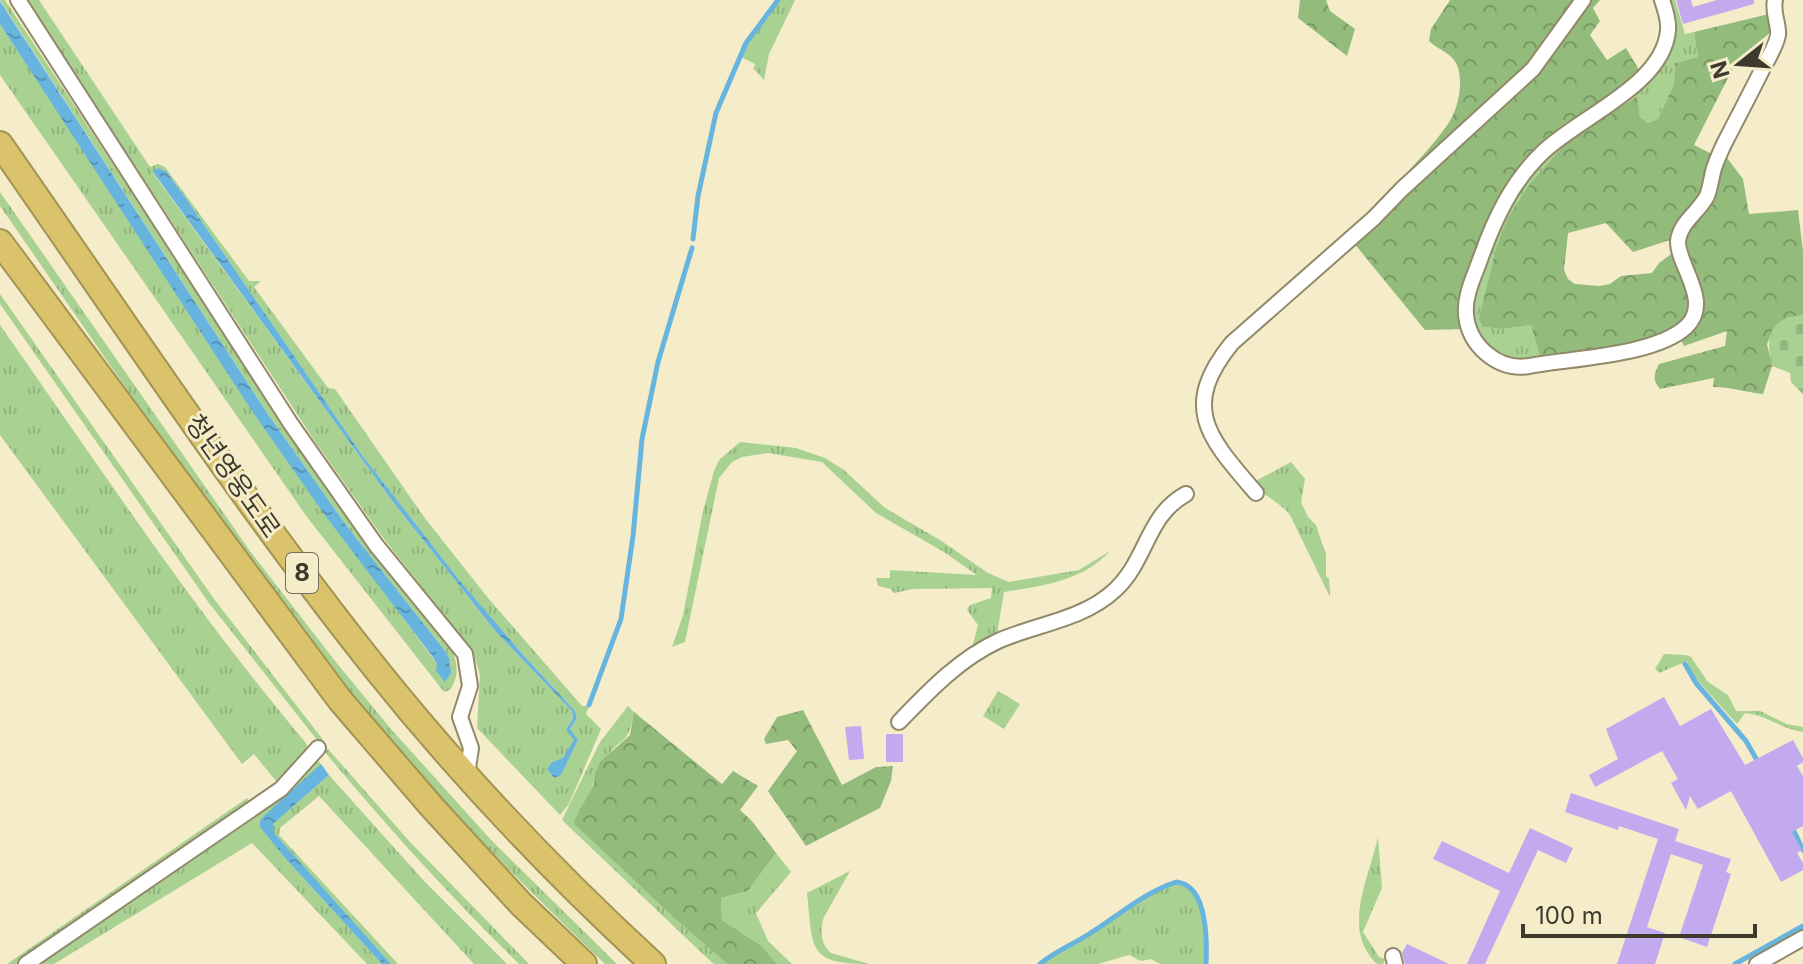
<svg xmlns="http://www.w3.org/2000/svg" width="1803" height="964" font-family="Inter,'Noto Sans KR',sans-serif">
<style>
.grass{fill:url(#grass-tufts);fill-rule:evenodd}
.forest{fill:url(#forest-crowns)}
.cemetery{fill:url(#cemetery-stones)}
.water{fill:url(#water-ripples)}
.lines{fill:none;stroke-linecap:round;stroke-linejoin:round}
.stream{stroke:#67b4df;stroke-width:5}
.building{fill:#c3a9ed}
.minor-casing{stroke:#91896a;stroke-width:18}
.motorway-casing{stroke:#a39355;stroke-width:28}
.minor{stroke:#fff;stroke-width:14}
.motorway{stroke:#dac36b;stroke-width:24}
.labels{text-anchor:middle;stroke-width:6;stroke-linejoin:round;paint-order:stroke}
.shield{fill:#f5ecca;stroke:#746f5c;stroke-width:2}
.shield-label{font-size:24px;font-weight:bold;fill:#3d3a2d}
.street-label{font-size:26px;fill:#3d3a2d;stroke:#f5ecca}
</style>
<defs>
<pattern id="grass-tufts" width="24" height="20" patternUnits="userSpaceOnUse" patternTransform="scale(2)"><rect width="24" height="20" fill="#a9d192"/><path d="M3 7l-1-3M5 7V3M7 7l1-3M15 17l-1-3M17 17v-4M19 17l1-3" fill="none" stroke="#92b47e"/></pattern>
<pattern id="forest-crowns" width="20" height="18" patternUnits="userSpaceOnUse" patternTransform="scale(2)"><rect width="20" height="18" fill="#93bc7c"/><path d="M2 6a3 3 0 1 1 6 0M12 15a3 3 0 1 1 6 0" fill="none" stroke="#799a66"/></pattern>
<pattern id="cemetery-stones" width="16" height="16" patternUnits="userSpaceOnUse" patternTransform="scale(2)"><rect width="16" height="16" fill="#a9d192"/><path d="M2 7V4a2 2 0 0 1 4 0v3zM10 15v-3a2 2 0 0 1 4 0v3z" fill="#92b47e"/></pattern>
<pattern id="water-ripples" width="26" height="14" patternUnits="userSpaceOnUse" patternTransform="scale(2)"><rect width="26" height="14" fill="#67b4df"/><path d="M2 4q2-2 4 0t4 0M15 11q2-2 4 0t4 0" fill="none" stroke="#5693b5"/></pattern>
</defs>
<rect width="100%" height="100%" fill="#f5ecca"/>
<g class="grass">
<path d="M0,0H5L315,471L374,551L452,650C458,664 459,677 450,690L444,692L307,517L0,75V24L285,458L437,664L451,665L445,651L346,525L267,413Z"/>
<path d="M27,0H39L150,167L158,164L165,167L249,281H261L254,287L328,388L335,389L424,517L488,598L582,706H589L586,714L601,729L569,804L560,815L477,728L480,675L473,652L384,539L314,440ZM156,168L166,171L185,197L362,455L460,581L525,657L575,711L577,718L570,729L578,740L561,774L554,778L547,769L552,762L563,758L575,740L566,730L573,718L572,711L497,633L393,502L153,173Z"/>
<path d="M779,0H795L769,54L764,80L754,69L755,64L741,57L753,33Z"/>
<path d="M1664,0H1675L1685,34L1694,32L1698,57L1675,63L1674,84L1658,119L1648,123L1640,117L1636,96L1567,142L1483,327L1502,329L1531,325L1541,362L1521,366L1476,341L1468,295L1490,236L1530,167L1661,56Z"/>
<path d="M0,192L250,551L335,661L391,729L492,841L617,964H605C524,886 444,806 372,720C237,557 121,379 0,206Z"/>
<path d="M0,294L214,599L324,741L321,745L209,603L0,304Z"/>
<path d="M0,325C99,466 195,612 306,743L308,750L280,786L254,754L242,764L0,435Z"/>
<path d="M740,442L796,448L825,458L844,470L885,508L940,540L988,573L1009,582L1079,570L1110,551C1083,581 1042,586 1004,592L998,628L999,638L974,653L973,644L978,625L967,610L970,605L991,598L992,588L913,589L894,593L891,589L878,586L876,578H890V570L977,575L944,552L876,513L822,462L768,453L742,457L732,462L719,478L685,642L672,647L683,615L703,511L714,471L719,460Z"/>
<path d="M1291,462L1305,479L1301,502L1308,517L1316,525L1326,555V576L1329,579L1330,597L1290,515C1279,501 1263,496 1252,483Z"/>
<path d="M1664,654L1686,655L1691,657L1708,682L1728,695L1736,711H1760L1787,724L1803,727V732C1780,728 1768,716 1745,713L1737,724L1691,673L1687,661L1659,673L1655,669Z"/>
<path d="M998,691L1020,704L1004,729L983,716Z"/>
<path d="M628,706L634,712C628,747 623,734 606,758C597,770 598,772 593,785C588,800 578,810 575,825L673,917L727,964H714L706,957L562,820L600,742Z"/>
<path d="M328,749L411,843L529,964H519C451,897 386,826 325,752Z"/>
<path d="M316,759L321,764L260,826L285,858L382,964H367L252,843L54,964H34L289,790Z"/>
<path d="M329,775L424,881L507,964H474L319,796L280,828L279,835L398,964H391L273,833V824Z"/>
<path d="M247,798L252,805L19,964H7Z"/>
<path d="M1378,837L1382,888L1363,932L1379,957L1385,959L1383,964H1377C1341,929 1369,878 1378,837Z"/>
<path d="M776,853L791,872L756,913L768,941L792,964H777L762,946L722,920L721,898L748,891Z"/>
<path d="M850,871L824,917C820,929 820,944 831,953L869,964C807,964 813,948 807,893Z"/>
<path d="M1176,883C1207,886 1206,942 1205,964H1160L1151,959L1141,961L1129,955L1098,964H1042L1145,897Z"/>
</g>
<g class="forest">
<path d="M1300,0H1326L1330,11L1355,29L1347,56L1298,18Z"/>
<path d="M1450,0H1580L1532,68L1350,230C1380,199 1424,159 1448,124C1458,109 1464,83 1457,65C1451,52 1438,50 1429,41L1431,29Z"/>
<path d="M1588,0H1600L1593,8L1600,21L1590,35L1607,60L1626,48L1642,75L1597,106L1495,211L1464,329L1425,330L1353,242L1479,124Z"/>
<path d="M1769,14L1774,31L1758,72L1736,62L1694,145L1714,155L1706,190L1676,238L1633,252L1606,223L1568,233L1564,270L1568,279L1575,284L1599,286L1610,284L1621,276L1652,273L1659,263L1678,249L1693,298L1688,324L1648,344L1541,362L1531,325L1502,329L1483,327L1479,319L1496,249L1507,219L1530,184L1567,142L1637,96L1640,117L1648,123L1658,119L1674,84L1675,63L1698,57L1694,32Z"/>
<path d="M1724,154L1743,179L1749,214L1798,210L1803,251V315L1787,318L1773,330L1767,344L1772,366L1763,394C1745,392 1731,387 1713,387L1714,378L1660,389C1652,380 1654,374 1659,364L1725,346L1727,331L1684,346L1679,336L1697,315L1682,240Z"/>
<path d="M803,710L842,785L876,767L893,766L891,781L880,808L806,846L768,791L797,751L788,740L766,744L764,739L777,717Z"/>
<path d="M634,712L722,784L733,771L758,786L740,810L752,821L776,853L748,891L721,898L722,920L762,946L777,964H727L673,917L575,825L574,821L594,784L595,773L601,761L630,735Z"/>
</g>
<path class="cemetery" d="M1803,315V394L1791,382L1790,373L1772,366C1765,337 1769,318 1803,315Z"/>
<g class="water">
<path d="M0,1L267,413L346,525L445,651L449,658L451,673L445,682L436,671L437,664L432,656L324,514L252,411L0,24Z"/>
<path d="M156,168L166,171L185,197L362,455L460,581L525,657L575,711L577,718L570,729L578,740L561,775L554,778L547,769L552,762L563,758L574,740L566,730L573,718L572,711L497,633L393,502L153,172Z"/>
<path d="M321,764L329,775L273,824V832L391,964H382L285,858L260,827V821L264,816Z"/>
</g>
<g class="lines">
<g class="stream">
<path d="M693,239L698,196L716,113L746,43L778,0"/>
<path d="M1685,664L1696,683L1746,741L1758,762"/>
<path d="M589,705L621,619L633,536L642,439L658,362L692,248"/>
<path d="M1792,827L1803,850"/>
<path d="M1040,964C1055,951 1072,945 1089,934C1118,916 1143,893 1176,882C1208,885 1207,941 1206,964"/>
<path d="M1735,964L1803,926"/>
</g>
</g>
<g class="building">
<path d="M1676,0H1691L1693,7L1717,0H1754V4L1683,24Z"/>
<path d="M1664,697L1680,726L1711,709L1745,765L1793,740L1803,758V762L1797,766L1803,776V826L1792,832L1802,850L1797,853L1803,863V870L1781,882L1731,791L1698,809L1690,796L1686,810L1671,783L1678,779L1662,751L1595,787L1589,775L1618,759L1606,729Z"/>
<path d="M861,726L864,759L849,760L845,727Z"/>
<rect x="886" y="734" width="17" height="28"/>
<path d="M1571,793L1679,829L1675,841L1731,859L1726,872L1731,874L1707,947L1679,937L1703,865L1671,854L1647,927L1665,933L1655,964H1617L1658,839L1619,826L1618,830L1565,812Z"/>
<path d="M1530,828L1573,848L1566,863L1538,850L1485,964H1467L1500,891L1433,859L1442,841L1509,873Z"/>
<path d="M1407,944L1449,964H1405L1402,953Z"/>
</g>
<g class="lines">
<g class="minor-casing">
<g id="minor">
<path d="M18,0L291,424L376,545L465,654L470,686L460,717L471,748L467,775"/>
<path d="M1662,0C1665,9 1669,20 1668,30C1664,85 1579,117 1542,153C1512,182 1495,218 1481,257C1475,275 1464,295 1466,315C1469,345 1497,371 1529,366C1571,358 1654,356 1686,327C1713,302 1677,265 1678,241C1680,222 1699,212 1707,196C1710,189 1711,180 1713,172C1715,163 1720,153 1724,144C1737,119 1750,94 1763,68C1768,59 1776,46 1778,35C1779,23 1772,13 1775,0"/>
<path d="M1256,493C1209,438 1179,408 1232,343L1374,218L1402,189L1533,69L1583,0"/>
<path d="M899,722C928,692 959,659 998,641C1036,624 1083,620 1115,590C1148,559 1146,516 1186,494"/>
<path d="M1393,956L1395,964"/>
<path d="M26,964L281,789L318,748"/>
<path d="M1757,964L1803,938"/>
</g>
</g>
<g class="motorway-casing">
<g id="motorway">
<path d="M0,144C123,320 242,501 376,669C460,774 554,873 653,964"/>
<path d="M0,242L340,700L432,807L521,904L584,964"/>
</g>
</g>
<use href="#minor" class="minor"/>
<use href="#motorway" class="motorway"/>
</g>
<g class="labels">
<rect class="shield" x="286" y="553" width="32" height="40" rx="6"/>
<g class="shield-label">
<text x="302" y="581">8</text>
</g>
<g class="street-label">
<text transform="translate(233 476) rotate(55)" y="9">청년영웅도로</text>
</g>
</g>
<g transform="translate(1739 64) rotate(253)" stroke="#f5ecca" stroke-width="6" paint-order="stroke">
<path d="M0-6L14 30L0 20L-14 30Z" fill="#3d3a2d"/>
<text y="-12" font-size="22" font-weight="bold" text-anchor="middle" fill="#3d3a2d">N</text>
</g>
<path d="M1523 924v12h232v-12" fill="none" stroke="#3d3a2d" stroke-width="4"/>
<text x="1535" y="924" font-size="24" fill="#3d3a2d" stroke="#f5ecca" stroke-width="6" paint-order="stroke">100 m</text>
</svg>
